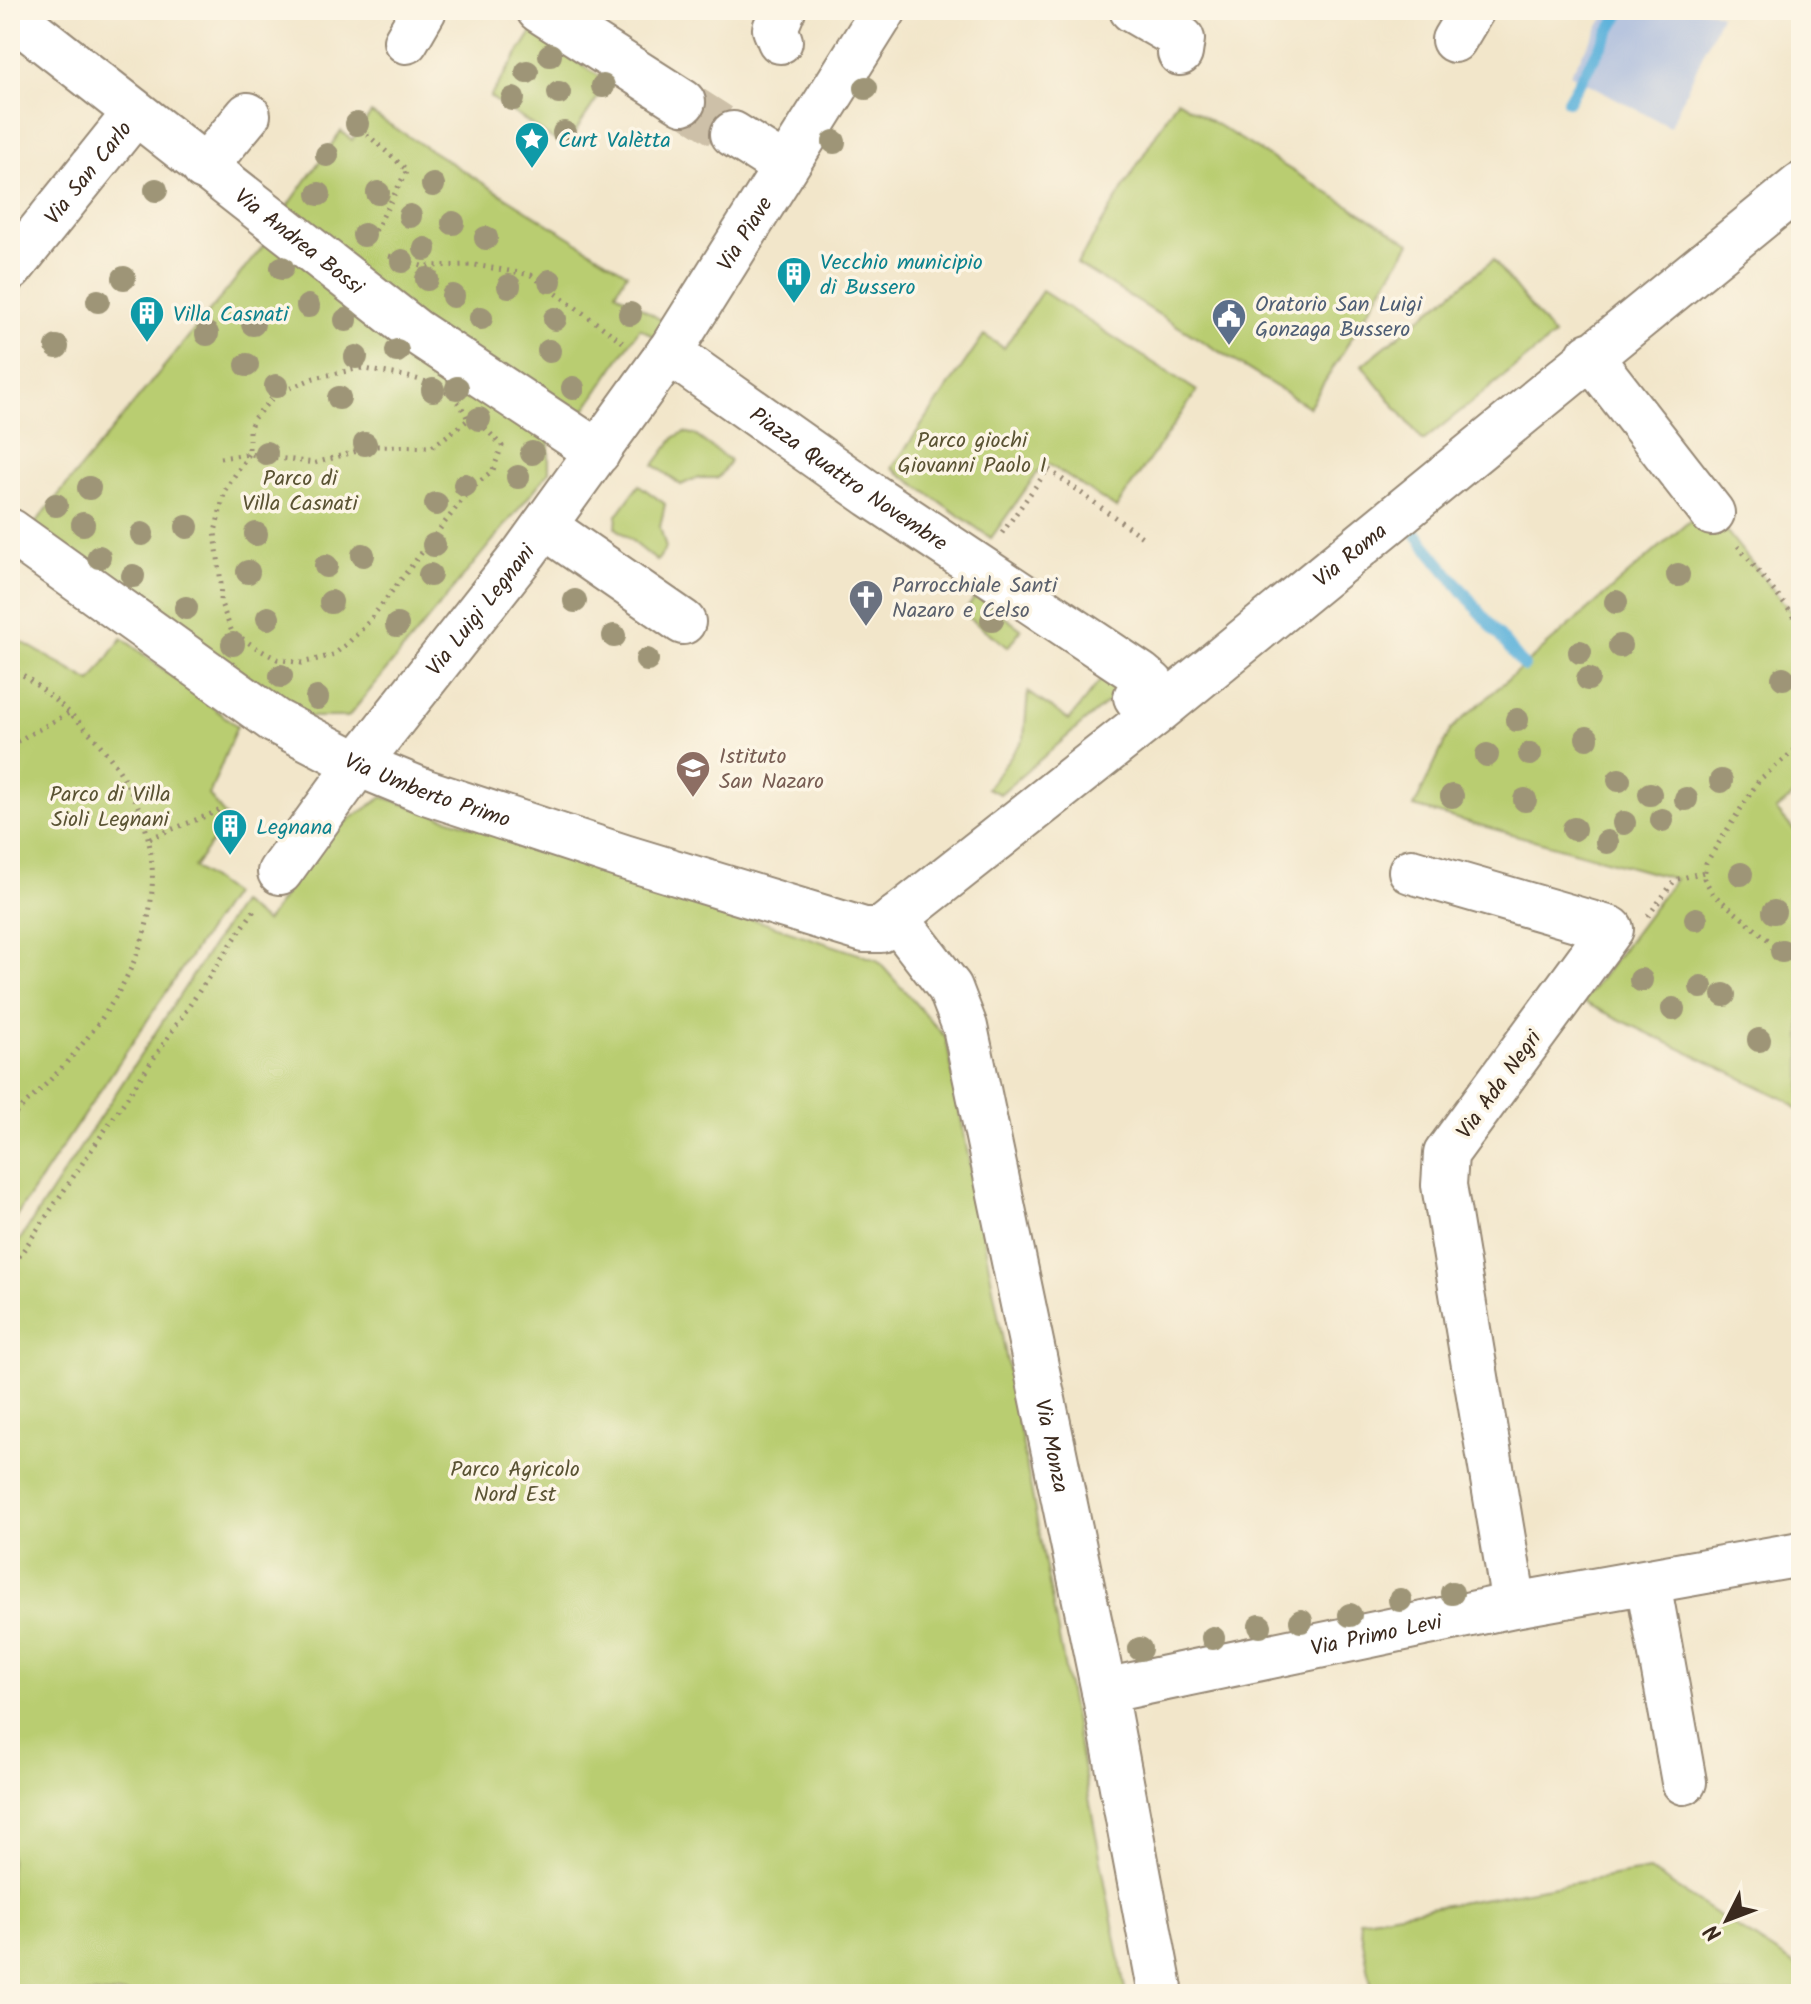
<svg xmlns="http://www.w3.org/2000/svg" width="1811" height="2004" font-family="Kalam,sans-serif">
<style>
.industrial{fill:#b8c5de}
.green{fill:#b9cd71;stroke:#7a7c48;stroke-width:2}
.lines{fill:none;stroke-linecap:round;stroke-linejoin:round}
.stream{stroke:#5fb3db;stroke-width:12}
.minor-tunnel{stroke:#cdc0a8;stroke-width:44;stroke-dasharray:44 22;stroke-linecap:butt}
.minor-casing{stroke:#968874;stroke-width:48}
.path{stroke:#968874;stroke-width:5;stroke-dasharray:2 6;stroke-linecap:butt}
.minor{stroke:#fff;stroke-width:44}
.tree{fill:#9e9577}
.labels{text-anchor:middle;stroke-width:7;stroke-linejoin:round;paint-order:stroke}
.culture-label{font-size:22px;fill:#0d838f;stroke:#fcf5e5;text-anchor:start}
.street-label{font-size:22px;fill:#3b2a1e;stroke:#fcf5e5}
.service-label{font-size:22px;fill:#4e5e75;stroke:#fcf5e5;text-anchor:start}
.park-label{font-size:22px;fill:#5a5333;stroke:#fcf5e5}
.worship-label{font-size:22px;fill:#5b616d;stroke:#fcf5e5;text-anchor:start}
.education-label{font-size:22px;fill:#785e54;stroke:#fcf5e5;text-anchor:start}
</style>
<rect width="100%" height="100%" fill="#fcf5e5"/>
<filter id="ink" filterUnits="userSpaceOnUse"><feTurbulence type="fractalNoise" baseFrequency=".0125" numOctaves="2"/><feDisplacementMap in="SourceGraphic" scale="16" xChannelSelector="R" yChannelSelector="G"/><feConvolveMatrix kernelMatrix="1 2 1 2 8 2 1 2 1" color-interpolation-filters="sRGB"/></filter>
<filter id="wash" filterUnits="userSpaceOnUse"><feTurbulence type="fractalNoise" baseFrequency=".006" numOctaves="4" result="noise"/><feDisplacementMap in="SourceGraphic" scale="32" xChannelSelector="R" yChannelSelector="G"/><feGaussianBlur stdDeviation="1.8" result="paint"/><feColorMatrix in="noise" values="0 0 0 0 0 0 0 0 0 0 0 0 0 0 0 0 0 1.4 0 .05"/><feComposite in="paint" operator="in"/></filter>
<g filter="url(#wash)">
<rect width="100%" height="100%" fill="#f2e6ca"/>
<path class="industrial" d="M1609,10H1709L1721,15L1670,127L1570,74Z"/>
<g class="green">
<path d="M532,32L608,82L565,147L490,97Z"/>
<path d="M1177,100L1410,243L1309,407L1077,264Z"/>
<path d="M371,113L627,273L616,292L682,333L672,348L640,328L570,432L281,216L341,131L352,140Z"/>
<path d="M268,240L549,430V472L348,717H306L28,532Z"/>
<path d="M1493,260L1554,336L1423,441L1362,365Z"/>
<path d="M1042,291L1197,391L1116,508L1045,462L991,538L892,468L984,335L1004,348Z"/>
<path d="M684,432L695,435L730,461L718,478H696L681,485L654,465L675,437Z"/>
<path d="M639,485L665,504L660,527L666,548L657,561L616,528L617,515Z"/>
<path d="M1701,511L1712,513L1801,625V790L1776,810L1801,838V1112L1787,1100L1583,1002L1675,879L1414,807L1451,729Z"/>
<path d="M976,596L1021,629L1008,647L963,614Z"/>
<path d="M10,635L91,682L122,638L237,726L209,795L228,820L194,867L232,894L10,1225Z"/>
<path d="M1117,659L1140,674L1000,794L987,788L1024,738L1028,692L1069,720Z"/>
<path d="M383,797L877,960L946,1038L1126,1994H10V1255L240,903L266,922L325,836Z"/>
<path d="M1649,1870L1801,1969V1994H1373L1359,1920Z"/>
</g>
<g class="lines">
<g class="stream">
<path d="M1568,101L1622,10"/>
<path d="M1412,529L1524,666"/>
</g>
</g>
</g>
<g filter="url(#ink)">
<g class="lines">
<path class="minor-tunnel" d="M683,102L733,134"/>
<g class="minor-casing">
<g id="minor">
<path d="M539,10L683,102"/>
<path d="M1132,10L1182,39L1180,53"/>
<path id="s1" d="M10,14L415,331L598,452"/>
<path d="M1454,40L1472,10"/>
<path d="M406,41L424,10"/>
<path d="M780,41L775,29L783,10"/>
<path d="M733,134L785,167"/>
<path d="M204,168L248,115"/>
<path id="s2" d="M10,269L135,113"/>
<path id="s3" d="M669,352L871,495L1140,674L1152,684L1136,697L1152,716"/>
<path d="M1589,355L1712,513"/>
<path d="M544,526L683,622"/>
<path id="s4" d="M10,531L275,721L358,764L426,792L624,857L864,930H881L1152,716L1801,185"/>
<path d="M1411,871L1611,929L1446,1154L1444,1185L1514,1605"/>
<path id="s5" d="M280,872L358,764L525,552L672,348L884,10"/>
<path id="s6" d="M896,918L950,988L965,1027L1104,1691L1161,1994"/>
<path d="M1648,1582L1684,1782"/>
<path id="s7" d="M1104,1691L1514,1605L1801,1554"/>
</g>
</g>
<g class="path">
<path d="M361,129L407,170L369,243"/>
<path d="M389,256L422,266L475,265L531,275L624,343"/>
<path d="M361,368C400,377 452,376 468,420L486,429L502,446L493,470L469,491L366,625L346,645L333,655L302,663L277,659L260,650L232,632L220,601L221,584L215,532L225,490L249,454V430L254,418L276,394L314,378Z"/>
<path d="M220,458L249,454L315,463L375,446L432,447L468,420"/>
<path d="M1002,533L1048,469L1142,537"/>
<path d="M1738,546L1801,625"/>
<path d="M10,666C217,806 182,967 10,1118"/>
<path d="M10,745L71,712"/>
<path d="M1801,745L1759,780L1706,863L1704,878L1713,894L1801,967"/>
<path d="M150,838L221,810"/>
<path d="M1648,916L1675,880L1704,872"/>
<path d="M10,1270L257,906"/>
</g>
<use href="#minor" class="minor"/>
</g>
<g class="tree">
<circle cx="550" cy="55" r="12"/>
<circle cx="527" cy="72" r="12"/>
<circle cx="603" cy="86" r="12"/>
<circle cx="866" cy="88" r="12"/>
<circle cx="559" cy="93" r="12"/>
<circle cx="513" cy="99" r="12"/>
<circle cx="357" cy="124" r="12"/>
<circle cx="564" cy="133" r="12"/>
<circle cx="834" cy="142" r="12"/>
<circle cx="327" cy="155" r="12"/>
<circle cx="433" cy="185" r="12"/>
<circle cx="156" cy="190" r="12"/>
<circle cx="378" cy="193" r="12"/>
<circle cx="319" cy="194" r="12"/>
<circle cx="410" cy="216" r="12"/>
<circle cx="453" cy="223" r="12"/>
<circle cx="364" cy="235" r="12"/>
<circle cx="486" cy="238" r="12"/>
<circle cx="425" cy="249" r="12"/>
<circle cx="402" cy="261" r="12"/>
<circle cx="282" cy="268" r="12"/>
<circle cx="124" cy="278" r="12"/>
<circle cx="427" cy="279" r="12"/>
<circle cx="550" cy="281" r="12"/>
<circle cx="509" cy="286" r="12"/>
<circle cx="453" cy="296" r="12"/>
<circle cx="98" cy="301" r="12"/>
<circle cx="308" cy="306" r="12"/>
<circle cx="630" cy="314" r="12"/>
<circle cx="481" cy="318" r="12"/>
<circle cx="555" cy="319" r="12"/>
<circle cx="346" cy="320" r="12"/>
<circle cx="253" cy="324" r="12"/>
<circle cx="207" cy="334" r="12"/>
<circle cx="57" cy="347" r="12"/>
<circle cx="397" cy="351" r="12"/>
<circle cx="549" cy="351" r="12"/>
<circle cx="356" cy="357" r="12"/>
<circle cx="247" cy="365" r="12"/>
<circle cx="276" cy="386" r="12"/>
<circle cx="457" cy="388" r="12"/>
<circle cx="573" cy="388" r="12"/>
<circle cx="433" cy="390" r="12"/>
<circle cx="339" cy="398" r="12"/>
<circle cx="479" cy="419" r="12"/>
<circle cx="365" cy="444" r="12"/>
<circle cx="266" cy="453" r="12"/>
<circle cx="532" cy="453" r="12"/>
<circle cx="518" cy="477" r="12"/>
<circle cx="465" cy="485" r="12"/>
<circle cx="89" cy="488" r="12"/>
<circle cx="436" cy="504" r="12"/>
<circle cx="56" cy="505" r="12"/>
<circle cx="83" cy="524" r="12"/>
<circle cx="187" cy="527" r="12"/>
<circle cx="142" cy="534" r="12"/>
<circle cx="256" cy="534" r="12"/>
<circle cx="434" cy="545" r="12"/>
<circle cx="363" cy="555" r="12"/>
<circle cx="99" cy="557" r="12"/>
<circle cx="326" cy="566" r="12"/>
<circle cx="248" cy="572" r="12"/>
<circle cx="430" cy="575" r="12"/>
<circle cx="1678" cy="575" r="12"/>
<circle cx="133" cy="576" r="12"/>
<circle cx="575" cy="601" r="12"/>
<circle cx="331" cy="602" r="12"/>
<circle cx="1616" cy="602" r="12"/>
<circle cx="186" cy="608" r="12"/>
<circle cx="268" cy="618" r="12"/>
<circle cx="992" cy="620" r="12"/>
<circle cx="397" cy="625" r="12"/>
<circle cx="614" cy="636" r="12"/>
<circle cx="233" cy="644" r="12"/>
<circle cx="1620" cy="646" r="12"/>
<circle cx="1580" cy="652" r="12"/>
<circle cx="647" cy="660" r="12"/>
<circle cx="281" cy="676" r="12"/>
<circle cx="1783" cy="678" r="12"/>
<circle cx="1588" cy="679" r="12"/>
<circle cx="317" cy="698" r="12"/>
<circle cx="1517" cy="720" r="12"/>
<circle cx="1587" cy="738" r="12"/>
<circle cx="1530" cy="754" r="12"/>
<circle cx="1487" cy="755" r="12"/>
<circle cx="1619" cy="780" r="12"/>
<circle cx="1721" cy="781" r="12"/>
<circle cx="1650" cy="794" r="12"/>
<circle cx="1452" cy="796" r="12"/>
<circle cx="1686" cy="799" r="12"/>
<circle cx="1525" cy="800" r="12"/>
<circle cx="1662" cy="820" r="12"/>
<circle cx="1624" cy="823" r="12"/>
<circle cx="1574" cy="829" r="12"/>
<circle cx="1607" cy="842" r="12"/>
<circle cx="1741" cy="874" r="12"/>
<circle cx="1774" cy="912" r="12"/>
<circle cx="1696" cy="919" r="12"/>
<circle cx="1782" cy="951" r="12"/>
<circle cx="1641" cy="980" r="12"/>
<circle cx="1701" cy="987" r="12"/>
<circle cx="1724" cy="995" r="12"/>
<circle cx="1673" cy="1009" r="12"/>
<circle cx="1759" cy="1040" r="12"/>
<circle cx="1452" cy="1593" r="12"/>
<circle cx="1400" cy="1600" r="12"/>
<circle cx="1350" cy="1615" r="12"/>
<circle cx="1301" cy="1621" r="12"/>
<circle cx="1260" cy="1626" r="12"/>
<circle cx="1213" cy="1638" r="12"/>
<circle cx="1140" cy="1649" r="12"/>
</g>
</g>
<defs>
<g id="sight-pin" transform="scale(1.8)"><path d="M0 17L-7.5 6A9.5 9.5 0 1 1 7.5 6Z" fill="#0f9aa8" stroke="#fcf5e5"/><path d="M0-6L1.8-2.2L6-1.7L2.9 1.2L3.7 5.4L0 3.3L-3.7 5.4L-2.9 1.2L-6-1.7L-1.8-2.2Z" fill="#fff"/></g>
<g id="building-pin" transform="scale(1.8)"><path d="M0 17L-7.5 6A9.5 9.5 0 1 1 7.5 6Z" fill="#0f9aa8" stroke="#fcf5e5"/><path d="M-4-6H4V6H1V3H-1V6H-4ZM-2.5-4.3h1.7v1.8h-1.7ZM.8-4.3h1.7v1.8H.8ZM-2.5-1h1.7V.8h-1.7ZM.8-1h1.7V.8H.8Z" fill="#fff"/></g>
<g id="civic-pin" transform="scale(1.8)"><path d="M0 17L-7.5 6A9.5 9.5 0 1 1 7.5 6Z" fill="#5c6f8a" stroke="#fcf5e5"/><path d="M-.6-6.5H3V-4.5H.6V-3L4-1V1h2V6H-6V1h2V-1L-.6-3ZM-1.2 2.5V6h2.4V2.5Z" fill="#fff"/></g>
<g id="church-pin" transform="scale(1.8)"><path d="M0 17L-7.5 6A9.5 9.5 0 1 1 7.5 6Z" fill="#6b7280" stroke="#fcf5e5"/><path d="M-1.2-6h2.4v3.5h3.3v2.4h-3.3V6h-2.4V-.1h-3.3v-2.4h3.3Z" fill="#fff"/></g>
<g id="school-pin" transform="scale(1.8)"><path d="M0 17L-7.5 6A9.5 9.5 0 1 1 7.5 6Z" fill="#8d6e63" stroke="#fcf5e5"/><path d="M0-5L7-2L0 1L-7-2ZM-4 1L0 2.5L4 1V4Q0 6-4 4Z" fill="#fff"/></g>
</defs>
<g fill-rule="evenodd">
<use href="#sight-pin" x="532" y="139"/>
<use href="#building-pin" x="794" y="274"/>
<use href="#building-pin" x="147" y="313"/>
<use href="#civic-pin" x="1229" y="316"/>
<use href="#church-pin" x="866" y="597"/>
<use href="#school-pin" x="693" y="768"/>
<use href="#building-pin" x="230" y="826"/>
</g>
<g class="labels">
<g class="culture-label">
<text x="558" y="147">Curt Valètta</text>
<text x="820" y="269">Vecchio municipio<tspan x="820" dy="25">di Bussero</tspan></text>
<text x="173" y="321">Villa Casnati</text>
<text x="256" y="834">Legnana</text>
</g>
<g class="street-label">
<text dy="8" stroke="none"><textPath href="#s2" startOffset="124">Via San Carlo</textPath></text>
<text dy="8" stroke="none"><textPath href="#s5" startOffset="790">Via Piave</textPath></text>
<text dy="8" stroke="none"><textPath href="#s1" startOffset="368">Via Andrea Bossi</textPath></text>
<text dy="8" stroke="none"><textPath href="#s3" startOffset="220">Piazza Quattro Novembre</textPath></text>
<text dy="8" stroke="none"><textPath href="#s4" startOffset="1570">Via Roma</textPath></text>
<text dy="8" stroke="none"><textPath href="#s5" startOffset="330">Via Luigi Legnani</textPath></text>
<text dy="8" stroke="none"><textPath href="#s4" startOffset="494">Via Umberto Primo</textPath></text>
<text transform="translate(1498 1084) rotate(-54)" y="8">Via Ada Negri</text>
<text dy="8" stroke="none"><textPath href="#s6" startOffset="558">Via Monza</textPath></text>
<text dy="8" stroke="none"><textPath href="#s7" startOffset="278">Via Primo Levi</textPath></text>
</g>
<g class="service-label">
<text x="1255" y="311">Oratorio San Luigi<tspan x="1255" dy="25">Gonzaga Bussero</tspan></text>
</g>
<g class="park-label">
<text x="972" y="447">Parco giochi<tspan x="972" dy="25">Giovanni Paolo I</tspan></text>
<text x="300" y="485">Parco di<tspan x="300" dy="25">Villa Casnati</tspan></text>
<text x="110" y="801">Parco di Villa<tspan x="110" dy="25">Sioli Legnani</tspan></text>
<text x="515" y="1476">Parco Agricolo<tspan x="515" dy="25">Nord Est</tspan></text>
</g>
<g class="worship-label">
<text x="892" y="592">Parrocchiale Santi<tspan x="892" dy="25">Nazaro e Celso</tspan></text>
</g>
<g class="education-label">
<text x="719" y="763">Istituto<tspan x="719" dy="25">San Nazaro</tspan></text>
</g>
</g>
<rect width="1811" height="2004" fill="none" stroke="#fcf5e5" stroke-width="40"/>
<g transform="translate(1727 1920) rotate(228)" stroke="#fcf5e5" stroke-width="6" paint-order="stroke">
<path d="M0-6L14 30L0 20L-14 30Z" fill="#3b2a1e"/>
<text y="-12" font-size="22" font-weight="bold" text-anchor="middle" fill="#3b2a1e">N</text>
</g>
</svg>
